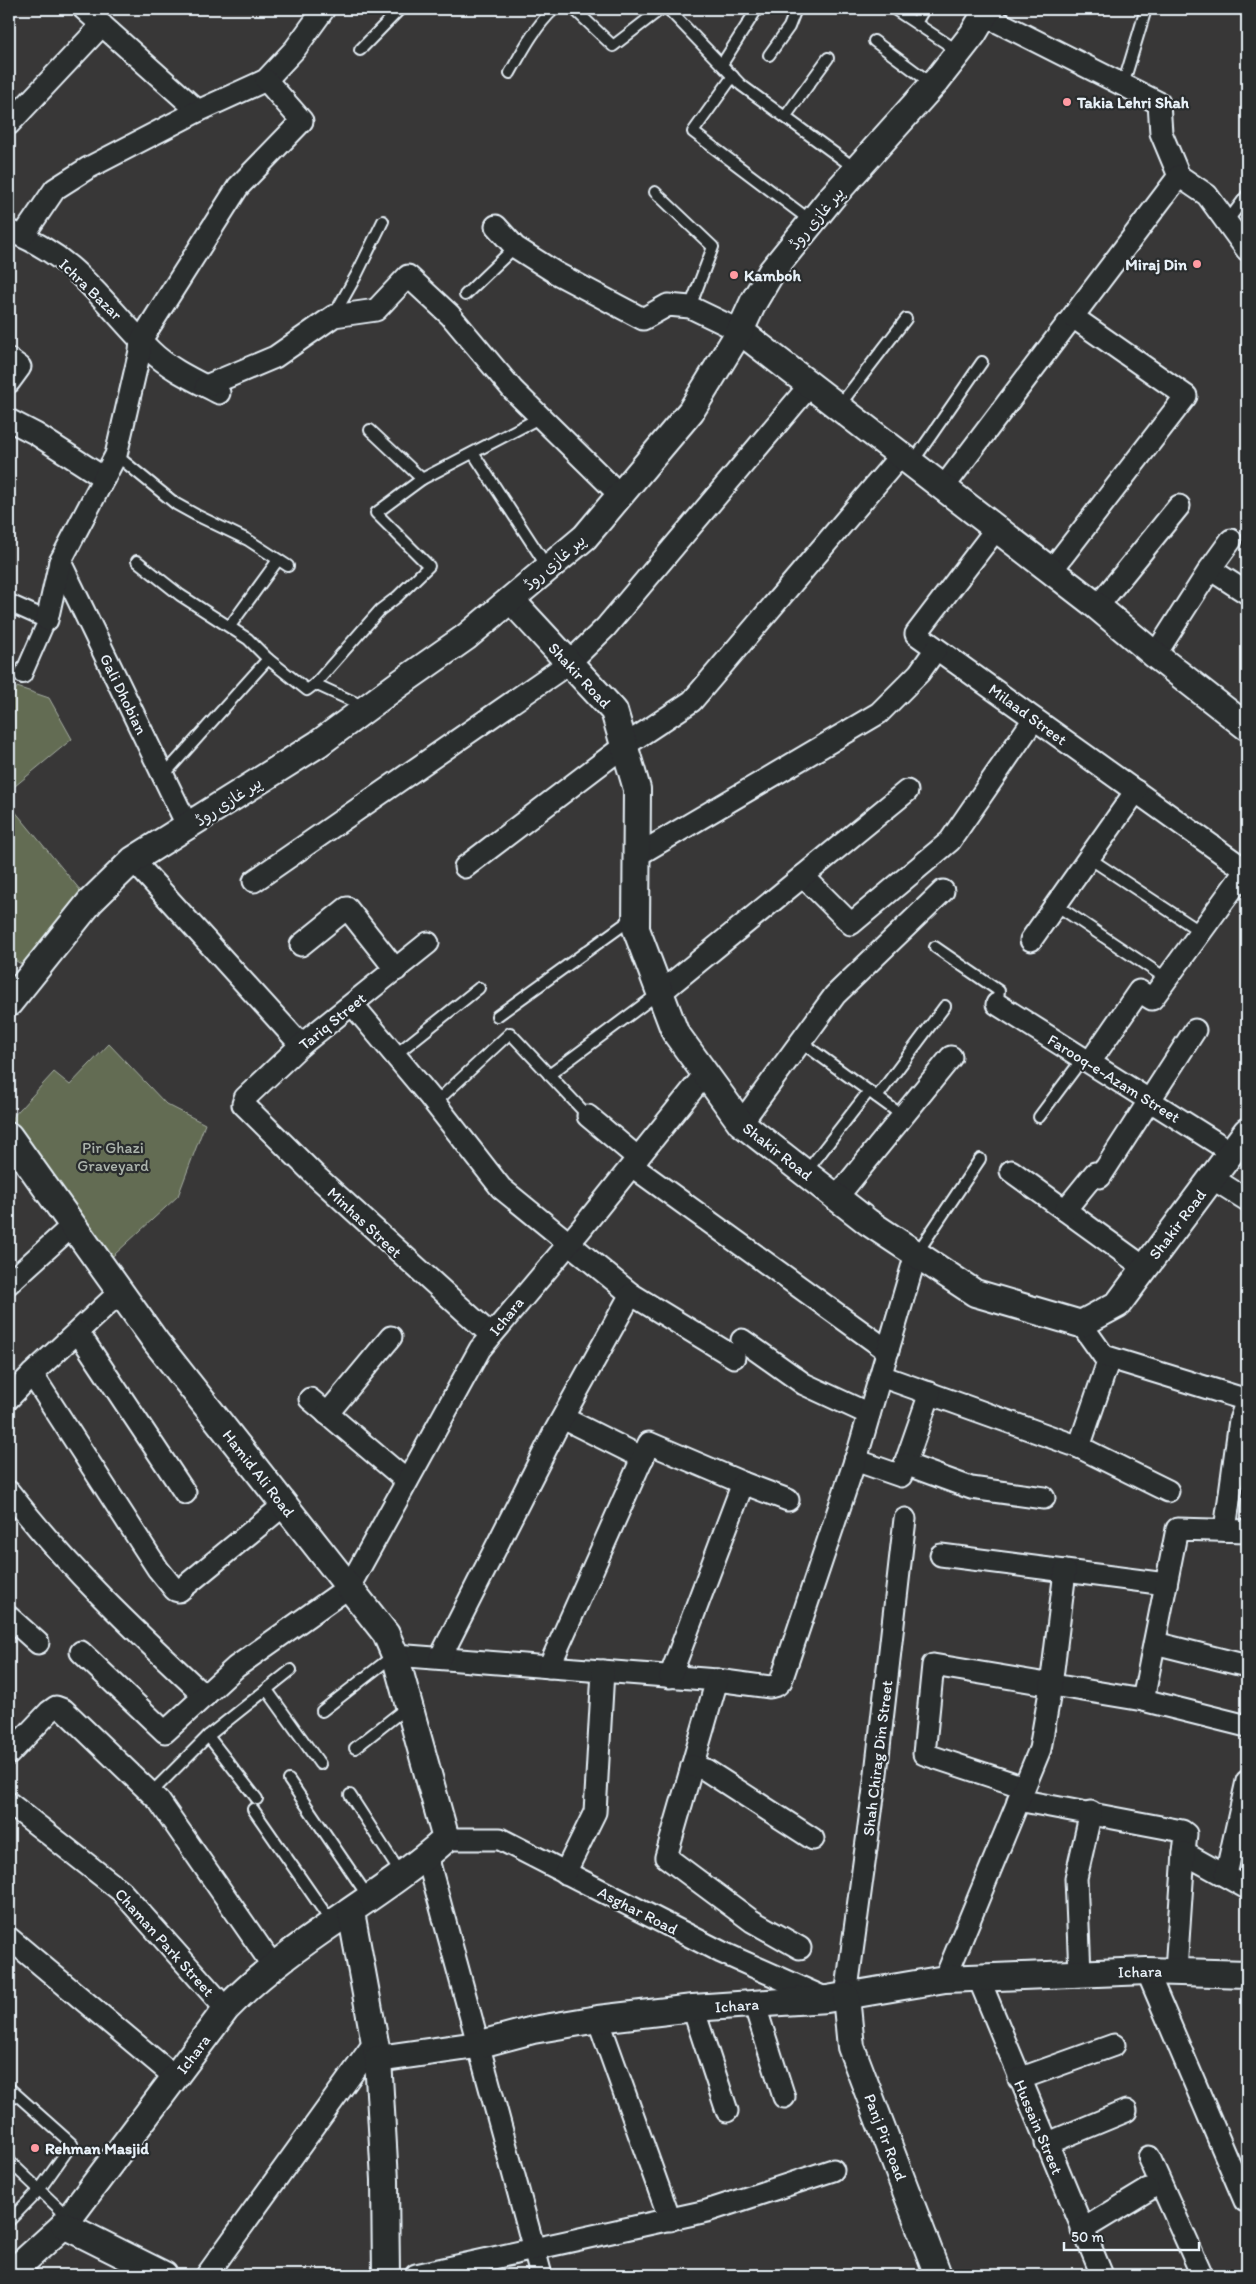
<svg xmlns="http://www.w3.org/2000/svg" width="1256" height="2284" font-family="Itim,'Playpen Sans Arabic',sans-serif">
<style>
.green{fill:#646c52;stroke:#a6aea5}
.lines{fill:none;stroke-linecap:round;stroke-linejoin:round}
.service-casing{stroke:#e8f1f8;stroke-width:14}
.pedestrian-casing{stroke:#e8f1f8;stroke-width:20}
.minor-casing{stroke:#e8f1f8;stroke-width:25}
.tertiary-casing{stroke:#e8f1f8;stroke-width:30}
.service{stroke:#2a2d2e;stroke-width:10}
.pedestrian{stroke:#2a2d2e;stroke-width:16}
.minor{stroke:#2a2d2e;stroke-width:21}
.tertiary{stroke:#2a2d2e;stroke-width:26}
.poi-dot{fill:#ff9aa2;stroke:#2a2d2e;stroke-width:2}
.labels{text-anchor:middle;stroke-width:4.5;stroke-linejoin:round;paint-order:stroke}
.poi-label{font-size:16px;font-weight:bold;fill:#e8f1f8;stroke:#2a2d2e;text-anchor:start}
.street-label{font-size:16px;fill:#e8f1f8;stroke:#2a2d2e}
.park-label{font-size:16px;fill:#adb5ad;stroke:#2a2d2e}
</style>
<rect width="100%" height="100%" fill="#383737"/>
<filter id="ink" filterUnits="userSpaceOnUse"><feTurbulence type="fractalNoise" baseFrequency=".02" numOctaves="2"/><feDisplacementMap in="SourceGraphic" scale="10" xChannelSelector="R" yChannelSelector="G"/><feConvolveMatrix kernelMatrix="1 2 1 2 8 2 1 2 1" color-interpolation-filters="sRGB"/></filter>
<g filter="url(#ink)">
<g class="green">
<path d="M17,687L49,698L72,739L9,791V708Z"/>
<path d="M9,804L90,902L35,972L9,957Z"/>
<path d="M109,1044L166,1104L205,1124L178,1196L102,1266L9,1136V1121L54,1072L70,1085Z"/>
</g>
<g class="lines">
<g class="service-casing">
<g id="service">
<path d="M574,9L613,46L661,9"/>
<path d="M668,9L741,85L856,169"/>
<path d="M894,9L958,51"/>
<path d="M916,23L924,9"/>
<path d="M874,41L932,84"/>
<path d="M360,50L400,9"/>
<path d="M769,55L789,27L796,9"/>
<path d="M722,64L757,9"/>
<path d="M510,73C523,50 535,27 554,9"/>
<path d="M733,76L693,132L811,221"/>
<path d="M1123,85L1146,9"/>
<path d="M785,117L828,58"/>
<path d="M655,192L713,247L690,307"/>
<path d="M1227,222L1247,195"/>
<path d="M465,295L515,247"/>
<path d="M334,315L357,274L383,221"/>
<path d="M839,406L906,319"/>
<path d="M370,430L422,479L541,417"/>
<path d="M473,453L548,568"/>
<path d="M116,455L176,504L196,515L248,540L288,566"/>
<path d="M912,463L982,362"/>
<path d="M137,561L180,595L248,639L268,659"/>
<path d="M230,626L278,560"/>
<path d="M315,684L380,610L397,597L429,566L376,513L422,479"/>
<path d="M163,776L268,659L307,690L315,684L365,707"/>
<path d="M1089,858L1201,932"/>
<path d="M1056,905L1167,979"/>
<path d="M935,947L999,991L997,1004"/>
<path d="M497,1016L633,918"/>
<path d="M801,1042L903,1116"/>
<path d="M395,1055L479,988"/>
<path d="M549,1075L659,993"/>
<path d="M877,1097L945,1006"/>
<path d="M435,1103L510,1033L588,1116"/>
<path d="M1039,1117L1083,1058"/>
<path d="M806,1172L869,1091"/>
<path d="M917,1253L980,1159"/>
<path d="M267,1690L320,1764"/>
<path d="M322,1711L394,1655"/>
<path d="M208,1736L257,1799"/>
<path d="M355,1748L407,1707"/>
<path d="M289,1780L369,1898"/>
<path d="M151,1793L208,1736L291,1670"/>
<path d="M350,1795L401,1874"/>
<path d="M253,1809L332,1923"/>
<path d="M9,2088L72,2144L40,2189L9,2221"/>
<path d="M9,2161L68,2217"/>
</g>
</g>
<g class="pedestrian-casing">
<path id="pedestrian" d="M9,603L47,620L23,675"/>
</g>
<g class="minor-casing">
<g id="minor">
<path d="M84,9L198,111"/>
<path d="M984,15L1159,103L1161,133L1179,176L1207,195L1247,250"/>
<path d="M9,124L102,25"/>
<path d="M496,226L515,247L556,273L643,319L668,305L690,307L740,331"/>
<path d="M9,231C76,256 103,303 151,351C169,369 196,381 219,393"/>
<path d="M23,236L55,189L88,168L198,111L266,80L295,49L324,9"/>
<path d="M9,359L20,367L9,382"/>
<path d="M206,386L275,357L334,316L376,310L408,276L450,315L513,390L620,495"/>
<path d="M9,420L36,434L104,478"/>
<path d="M943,488L1179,176"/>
<path d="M996,529L916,634L1247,871"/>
<path d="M60,562L188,827"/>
<path d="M1210,569L1247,593"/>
<path d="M1051,571L1186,396L1073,317"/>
<path d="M1097,607L1179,506"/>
<path d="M47,620L60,562L116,455L140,351L141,340L238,187L302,121L266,80"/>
<path d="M1155,655L1210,569L1231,540"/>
<path d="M636,856L879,713L919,673L936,649"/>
<path d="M133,860L301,1045"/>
<path d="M465,867L624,746L692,701L901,455"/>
<path d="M803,876L851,924L950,841L1034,719"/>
<path d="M254,881L569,663L606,627L810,385"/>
<path d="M1031,940L1136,791"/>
<path d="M428,943L301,1045L245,1098L243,1104L316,1176L491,1335"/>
<path d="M301,945L347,908L396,970"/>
<path d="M660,993L907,791"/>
<path d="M997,1004L1231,1152"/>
<path d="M353,1005L430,1097L501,1188L631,1294L734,1357"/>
<path d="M1090,1062L1139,991L1152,999L1246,870"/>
<path d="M588,1116L638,1158"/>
<path d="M741,1123L835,995L943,891"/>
<path d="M632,1166L888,1351"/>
<path d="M1011,1171L1145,1268"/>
<path d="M1212,1178L1247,1200"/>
<path d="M837,1197L951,1057"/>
<path d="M1065,1210L1095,1173L1100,1177L1195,1030"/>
<path d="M9,1283L73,1225"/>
<path d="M120,1292L32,1374L158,1569L175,1590L179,1591L284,1505"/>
<path d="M1081,1324L1108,1362L1079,1447L1168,1491"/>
<path d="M78,1332L185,1493"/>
<path d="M742,1340L804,1384L869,1414"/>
<path d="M1104,1356L1247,1400"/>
<path d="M881,1376L1079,1447"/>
<path d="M9,1398L32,1374"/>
<path d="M310,1399L407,1481"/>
<path d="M327,1414L391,1337"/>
<path d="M563,1418L643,1458"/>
<path d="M855,1460L901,1476L930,1393"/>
<path d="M905,1464L971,1488L1044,1498"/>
<path d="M9,1492C67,1567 135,1631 205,1696"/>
<path d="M1225,1530L1240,1420L1247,1401"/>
<path d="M941,1555L1166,1584"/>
<path d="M9,1617L38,1643"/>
<path d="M1155,1643L1247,1666"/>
<path d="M81,1652L165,1732L236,1667L349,1587L480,1349L581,1229L705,1074"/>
<path d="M395,1655L717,1680L770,1687L777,1685L781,1681L859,1449L916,1254"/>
<path d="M440,1658L554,1433L631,1294"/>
<path d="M549,1667L649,1443L743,1483"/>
<path d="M670,1677L743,1483L788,1500"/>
<path d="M717,1680L666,1857L752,1921L800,1948"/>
<path d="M1143,1700L1177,1529L1247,1531"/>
<path d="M9,1754L49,1712L56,1707L64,1710L159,1801L273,1966"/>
<path d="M692,1766L706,1770L813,1839"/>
<path d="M1024,1787L924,1754L933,1665L1143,1700L1247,1726"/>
<path d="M1018,1800L1182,1831L1186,1834L1184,1853L1247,1888"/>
<path d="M9,1803L121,1891L226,2009"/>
<path d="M446,1839H500L721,1952L827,1999"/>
<path d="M427,1856L541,2275"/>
<path d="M565,1873L595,1812L603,1671"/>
<path d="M1226,1875L1247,1781"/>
<path d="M9,1938L175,2077"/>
<path d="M1176,1970L1184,1853"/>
<path d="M1147,1971L1245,2201"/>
<path d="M1080,1973L1076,1878L1091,1812"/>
<path d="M945,1979L1040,1749L1051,1686L1065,1571"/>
<path d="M979,1979L1102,2275"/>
<path d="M846,1996L875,1782L905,1519"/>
<path d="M754,2003L784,2097"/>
<path d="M693,2008L727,2111"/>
<path d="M598,2019L670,2220"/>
<path d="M1019,2079L1114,2045"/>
<path d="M1046,2144L1126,2111"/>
<path d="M1149,2157L1202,2275"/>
<path d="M1082,2230L1148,2190"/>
<path d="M207,2275L375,2042"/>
<path d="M416,2275L707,2211L833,2170"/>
</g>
</g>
<g class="tertiary-casing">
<g id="tertiary">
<path d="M740,331L1093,603L1155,655L1247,727"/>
<path d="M511,600L614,711L637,789L636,929L675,1032L741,1123L868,1222L975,1293L1081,1324L1118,1304L1247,1131"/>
<path d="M9,1003L90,902L133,860L318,744L399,684L466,637L585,537L691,411L740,331L753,303L772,271L832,197L937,80L973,34L988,9"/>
<path d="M9,1136L156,1342L386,1634L395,1655L446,1839C377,1901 291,1941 226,2009L64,2225L9,2275"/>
<path d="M351,1912L378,2059L477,2045L533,2030L598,2019L693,2008L827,1999L945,1979L1147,1971L1247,1974"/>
<path d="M846,1996L851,2047L938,2275"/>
<path d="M378,2059L385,2180L386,2275"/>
<path d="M64,2225L164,2275"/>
</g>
</g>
<use href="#service" class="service"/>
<use href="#pedestrian" class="pedestrian"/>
<use href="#minor" class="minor"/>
<use href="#tertiary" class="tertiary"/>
</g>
</g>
<g class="poi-dot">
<circle cx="1067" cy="102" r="5"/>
<circle cx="1197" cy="264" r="5"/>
<circle cx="734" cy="275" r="5"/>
<circle cx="35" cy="2148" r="5"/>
</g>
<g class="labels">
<g class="poi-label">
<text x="1077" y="108">Takia Lehri Shah</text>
<text x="1187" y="270" text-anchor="end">Miraj Din</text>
<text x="744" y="281">Kamboh</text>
<text x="45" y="2154">Rehman Masjid</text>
</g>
<g class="street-label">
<text transform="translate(816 218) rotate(-50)" y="6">پیر غازی روڈ</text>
<text transform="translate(91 289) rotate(44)" y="6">Ichra Bazar</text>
<text transform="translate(554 562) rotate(-41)" y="6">پیر غازی روڈ</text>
<text transform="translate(580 675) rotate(47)" y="6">Shakir Road</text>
<text transform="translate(124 694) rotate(64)" y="6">Gali Dhobian</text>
<text transform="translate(1028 714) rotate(36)" y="6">Milaad Street</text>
<text transform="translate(228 801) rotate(-33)" y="6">پیر غازی روڈ</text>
<text transform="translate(332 1021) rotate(-39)" y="6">Tariq Street</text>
<text transform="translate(1114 1078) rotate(32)" y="6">Farooq-e-Azam Street</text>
<text transform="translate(778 1151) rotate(38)" y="6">Shakir Road</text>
<text transform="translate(365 1222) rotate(43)" y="6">Minhas Street</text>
<text transform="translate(1177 1224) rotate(-53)" y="6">Shakir Road</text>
<text transform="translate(506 1316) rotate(-51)" y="6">Ichara</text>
<text transform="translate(259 1473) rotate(52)" y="6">Hamid Ali Road</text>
<text transform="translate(877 1758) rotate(-83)" y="6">Shah Chirag Din Street</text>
<text transform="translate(638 1910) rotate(27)" y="6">Asghar Road</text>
<text transform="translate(165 1942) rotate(48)" y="6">Chaman Park Street</text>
<text transform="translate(1140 1971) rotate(-1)" y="6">Ichara</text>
<text transform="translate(737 2005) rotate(-4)" y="6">Ichara</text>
<text transform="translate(193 2054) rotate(-53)" y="6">Ichara</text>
<text transform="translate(1039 2127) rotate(67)" y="6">Hussain Street</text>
<text transform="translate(886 2137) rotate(69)" y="6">Panj Pir Road</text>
</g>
<g class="park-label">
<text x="113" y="1153">Pir Ghazi<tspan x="113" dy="18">Graveyard</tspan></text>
</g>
</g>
<rect width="1256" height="2284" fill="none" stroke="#2a2d2e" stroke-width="30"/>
<rect x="15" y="15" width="1226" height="2254" fill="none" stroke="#e8f1f8" stroke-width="2" filter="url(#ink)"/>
<path d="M1064 2242v8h135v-8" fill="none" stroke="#e8f1f8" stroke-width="2.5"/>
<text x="1071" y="2242" font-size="15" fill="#e8f1f8" stroke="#2a2d2e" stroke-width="4" paint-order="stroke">50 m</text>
</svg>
